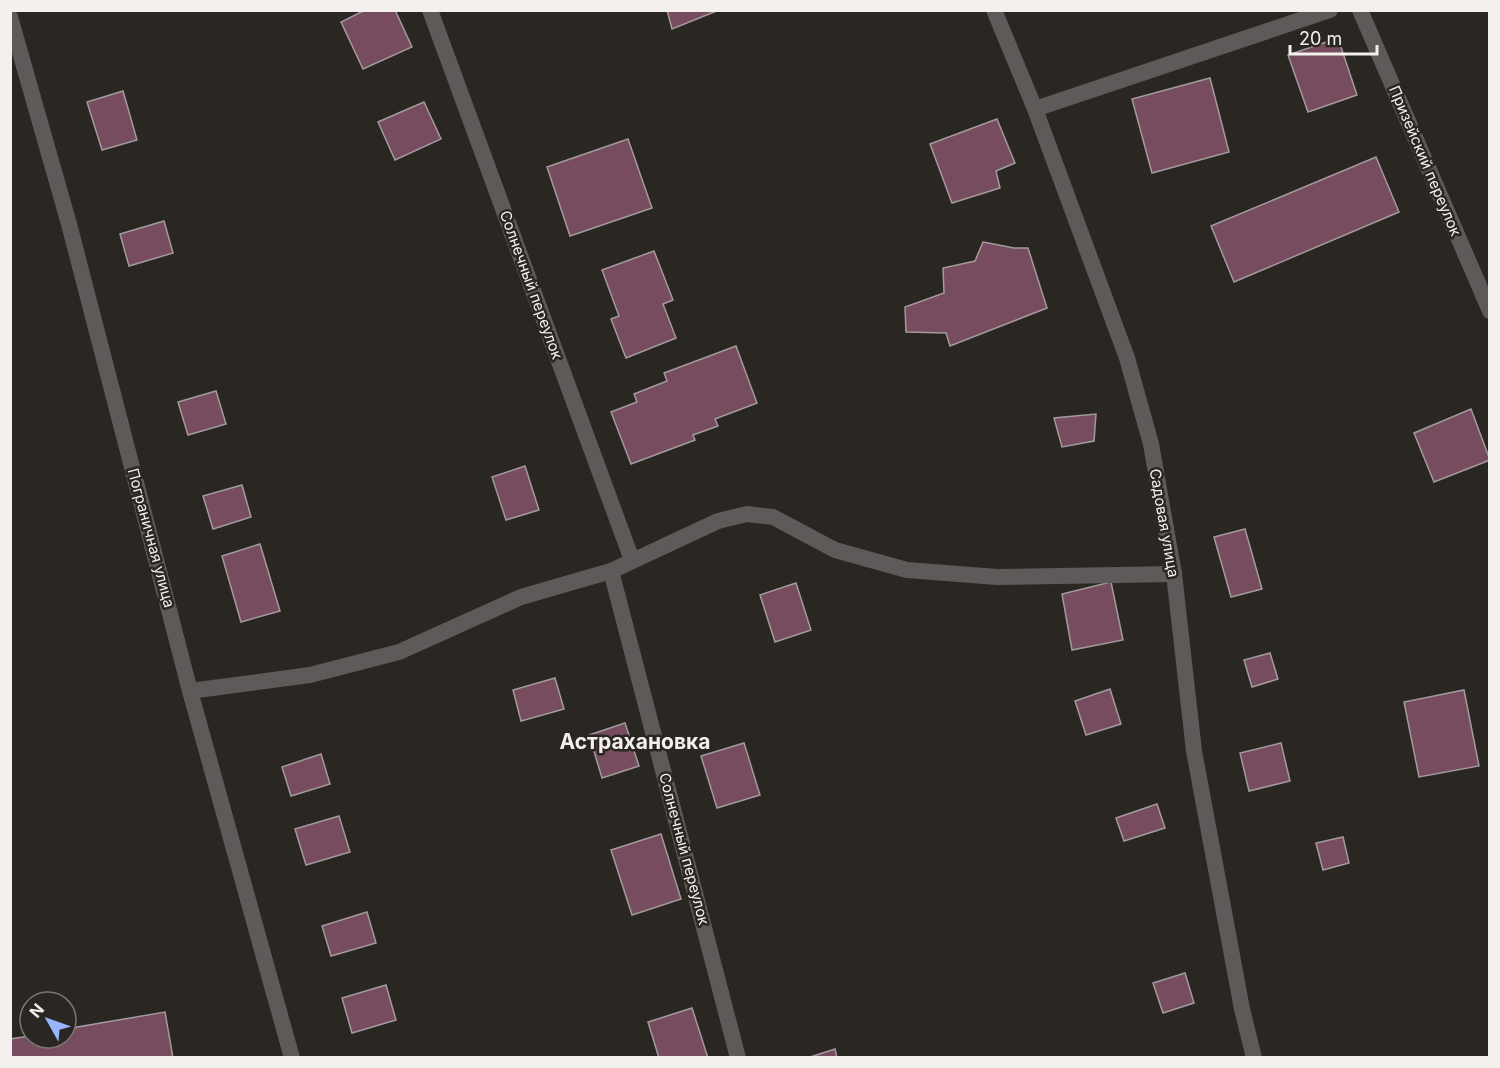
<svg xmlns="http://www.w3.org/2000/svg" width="1500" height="1068" font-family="Inter,sans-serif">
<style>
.building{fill:#774c5e;stroke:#a29b9d;stroke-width:1.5}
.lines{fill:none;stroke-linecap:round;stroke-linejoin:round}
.minor{stroke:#5e5a5a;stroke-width:16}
.labels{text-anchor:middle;stroke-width:5;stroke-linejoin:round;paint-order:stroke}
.street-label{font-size:15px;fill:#f3f0ee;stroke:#2a2622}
.district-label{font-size:21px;font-weight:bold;fill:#f3f0ee;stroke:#2a2622}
</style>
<rect width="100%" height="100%" fill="#2a2622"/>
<g class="building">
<path d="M365,10H395L412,47L363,69L341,22Z"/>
<path d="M667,10H719L672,29Z"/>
<path d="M1338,38L1357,95L1308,112L1288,55Z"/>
<path d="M1210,78L1229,152L1152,173L1132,99Z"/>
<path d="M123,91L137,140L102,150L87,102Z"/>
<path d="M424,102L441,139L395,160L378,122Z"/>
<path d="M997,119L1015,163L996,171L1000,188L952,203L930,144Z"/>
<path d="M628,139L652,208L570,236L547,167Z"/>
<path d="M1376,157L1399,212L1234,282L1211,226Z"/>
<path d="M164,221L173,253L129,266L120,234Z"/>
<path d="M983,242L1014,248H1028L1047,308L950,346L946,333L906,332L905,307L944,293L943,268L975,261Z"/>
<path d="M654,251L673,300L663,304L676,338L626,358L611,319L619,316L602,270Z"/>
<path d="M736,346L757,403L715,419L718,426L693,435L695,440L631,464L611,412L637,402L634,394L667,381L664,373Z"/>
<path d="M216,391L226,424L188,435L178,402Z"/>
<path d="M1471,409L1490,460L1434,482L1414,433Z"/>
<path d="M1096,414L1094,441L1062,447L1054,418Z"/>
<path d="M525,466L539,510L506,520L492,477Z"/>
<path d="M242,485L251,517L213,529L203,496Z"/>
<path d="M1245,529L1262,589L1231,597L1214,537Z"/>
<path d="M260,544L280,611L241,622L222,556Z"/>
<path d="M1111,582L1123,640L1072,650L1062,594Z"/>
<path d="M796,583L811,630L775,642L760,595Z"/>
<path d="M1270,653L1278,679L1252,687L1244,660Z"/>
<path d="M555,678L564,709L521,721L513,690Z"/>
<path d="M1110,689L1121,724L1086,735L1075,701Z"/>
<path d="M1464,690L1479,766L1419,777L1404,702Z"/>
<path d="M625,723L639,766L602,778L589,735Z"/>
<path d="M744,743L760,795L717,808L701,756Z"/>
<path d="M1281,743L1290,781L1249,791L1240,753Z"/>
<path d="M321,754L330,784L291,796L282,767Z"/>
<path d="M1157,804L1165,828L1124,841L1116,818Z"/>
<path d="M339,816L350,852L306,865L295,829Z"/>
<path d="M661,834L681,899L632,915L611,850Z"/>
<path d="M1343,837L1349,863L1323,870L1316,843Z"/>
<path d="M367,912L376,943L331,956L322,926Z"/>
<path d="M1185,973L1194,1003L1163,1013L1153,983Z"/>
<path d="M386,985L396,1020L352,1033L342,998Z"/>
<path d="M692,1008L708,1058H659L648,1022Z"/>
<path d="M165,1012L173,1058H10V1039L30,1036V1038H66V1029Z"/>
<path d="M835,1049L837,1058H807Z"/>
</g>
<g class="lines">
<g class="minor">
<path d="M430,10L632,560"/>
<path d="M994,10L1035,109L1127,358L1151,444L1174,574L1194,751L1242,1009L1254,1058"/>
<path d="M1360,10L1490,311"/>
<path d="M10,17L69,224L190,691L292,1058"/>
<path d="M1035,109L1330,10"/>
<path d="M611,571L738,1058"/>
<path d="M190,691L310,675L399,652L521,597L611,571L718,521L747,514L773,517L835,550L907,570L997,577L1174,574"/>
</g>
</g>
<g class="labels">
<g class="street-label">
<text transform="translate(1425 161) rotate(67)" y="5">Призейский переулок</text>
<text transform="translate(531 285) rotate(70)" y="5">Солнечный переулок</text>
<text transform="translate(1164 523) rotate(80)" y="5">Садовая улица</text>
<text transform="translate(151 538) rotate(75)" y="5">Пограничная улица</text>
<text transform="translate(684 849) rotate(75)" y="5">Солнечный переулок</text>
</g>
<g class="district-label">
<text x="635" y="749">Астрахановка</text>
</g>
</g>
<rect width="1500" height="1068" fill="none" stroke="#f3f0ee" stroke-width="24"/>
<g transform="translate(48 1020) rotate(310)"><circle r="28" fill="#2a2622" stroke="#7a7774" stroke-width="1.5"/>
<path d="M0-4.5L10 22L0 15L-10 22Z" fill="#97b6fd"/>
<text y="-9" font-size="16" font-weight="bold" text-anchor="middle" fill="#f3f0ee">N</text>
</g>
<path d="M1290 45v9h87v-9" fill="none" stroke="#f3f0ee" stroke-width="3"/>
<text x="1299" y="45" font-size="18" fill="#f3f0ee" stroke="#2a2622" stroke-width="4.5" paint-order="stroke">20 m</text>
</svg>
